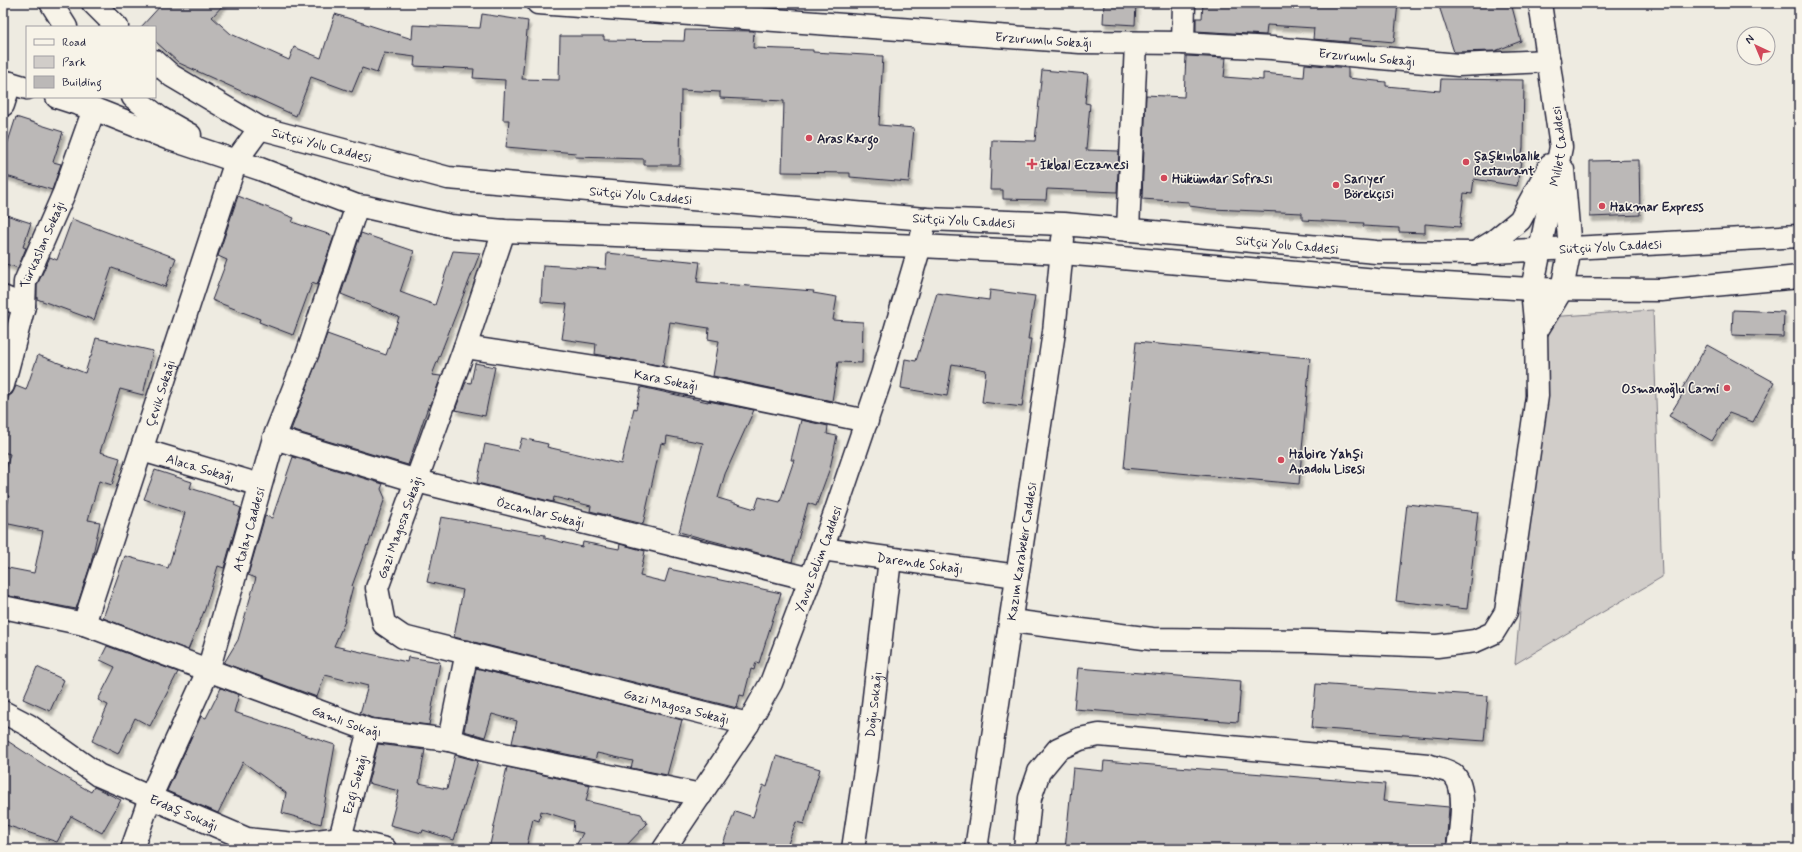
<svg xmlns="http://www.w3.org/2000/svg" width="1802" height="852" font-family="Mynerve,sans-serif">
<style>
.green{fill:#d1cdc9;stroke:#7a7882}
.building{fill:#bbb8b7;stroke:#22223b;filter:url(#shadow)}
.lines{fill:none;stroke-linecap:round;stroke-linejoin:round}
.minor-casing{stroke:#22223b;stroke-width:25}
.major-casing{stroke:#22223b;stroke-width:25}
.minor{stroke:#f7f3e8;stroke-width:22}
.major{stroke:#f7f3e8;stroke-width:22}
.poi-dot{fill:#d1495b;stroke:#f7f3e8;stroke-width:1.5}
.labels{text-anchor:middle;stroke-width:3;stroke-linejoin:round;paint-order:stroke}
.street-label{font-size:13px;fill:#22223b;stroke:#f7f3e8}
.poi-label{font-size:13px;font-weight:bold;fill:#22223b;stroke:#f7f3e8;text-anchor:start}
</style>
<defs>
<filter id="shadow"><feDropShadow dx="2.5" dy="4.5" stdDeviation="1" flood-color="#0004"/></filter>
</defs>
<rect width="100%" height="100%" fill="#eeebe1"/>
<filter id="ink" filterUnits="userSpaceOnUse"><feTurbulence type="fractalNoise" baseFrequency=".025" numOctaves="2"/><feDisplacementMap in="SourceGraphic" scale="8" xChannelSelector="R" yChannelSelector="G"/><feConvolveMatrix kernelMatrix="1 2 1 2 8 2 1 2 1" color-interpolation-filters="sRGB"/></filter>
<g filter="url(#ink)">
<path class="green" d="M1653,310L1662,577L1515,664L1548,317Z"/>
<g class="building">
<path d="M163,3H225L212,17L231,34L289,60L294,47L321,58L335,14L412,39L413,25L480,28L482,14L528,21L522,79L559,80L560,36H604V40L684,41L685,30L754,31L753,48L813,50V52L883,56L879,125L914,128L909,182L850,177V173L782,172L784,101L720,98V92L681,90L680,165H644V159L575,157L576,153L506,147L509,120H503L505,80L473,78L474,69L414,66L415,57L384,53L377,73L362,68L352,92L311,77L296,116L179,63L155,41V27H141Z"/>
<path d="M1104,3H1136L1135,25L1103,23Z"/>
<path d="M1203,3H1398L1394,42L1349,38V42L1313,39L1314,28L1267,25L1266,35L1196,31V18H1202Z"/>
<path d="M1438,3H1511L1521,41L1495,51L1454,52Z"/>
<path d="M1186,56L1226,58L1224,77L1263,80V73L1304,77L1305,64L1348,68V78L1386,82V86L1440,91L1441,79L1524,80L1523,148L1517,186L1474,179L1472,194L1464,193L1460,227L1425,224V233L1399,232V228L1363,226L1364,223L1302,220V213L1212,209L1189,206V202L1142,199L1146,95L1184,97Z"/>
<path d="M1042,70L1088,74L1085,103L1090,104L1086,150L1119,151L1117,192L1047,189L1046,200L1003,199V190H990L992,140L1035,141Z"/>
<path d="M16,117L63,132L53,162L61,164L52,190L3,175V147L6,148Z"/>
<path d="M1639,160L1640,215L1590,217V161Z"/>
<path d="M238,196L294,218L292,222L334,236L317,285L312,283L293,335L259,322L260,319L212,300L227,260L218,256Z"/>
<path d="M3,214L31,223L23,247L26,248L18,268L3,263Z"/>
<path d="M72,219L176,258L165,287L112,268L94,320L37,299V285L50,257L57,260Z"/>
<path d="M361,233L414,251L400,292L435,305L453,251L480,253L432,375L441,376L431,405L429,404L408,465L291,430L327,334L386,355L399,317L341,294Z"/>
<path d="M607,253L700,262L697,282L814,291L813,293L837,297L833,320L863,322L862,363L838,362L832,401L713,376L719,341L708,339L709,328L670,322L663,366L595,354L596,344L562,339L567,304L541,302L543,265L606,269Z"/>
<path d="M990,290L1035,296L1028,339H1031L1022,407L982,402L986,370L952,364L947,396L901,388L905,359L916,361L937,293L989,300Z"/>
<path d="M1733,310L1784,312L1783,337L1732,335Z"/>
<path d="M96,338L153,351L143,395L120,389L100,452L120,458L112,485L99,481L88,520L100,522L91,563L76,609L3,595V567L34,573L43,531L4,523L9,496L3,495V481L10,454L3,452V412L9,396L12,394L16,386L26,390L38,355L85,373L90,357H91Z"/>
<path d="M1136,342L1310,358L1299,484L1124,468Z"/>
<path d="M1707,345L1774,382L1753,422L1729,413L1712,441L1669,416L1682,395L1679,394Z"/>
<path d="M475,363L495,367L485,416L455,410L466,382L471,383Z"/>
<path d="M641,387L708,402V401L754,410L725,474L718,498L755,509L759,497L780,502L794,460H791L801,420L828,426L827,434L837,436L830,468L816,506L808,503L792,562L679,532L703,443L667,436L666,444L661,443L643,524L590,511L591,506L554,497L553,502L477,483L485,444L518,451L522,438L548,444L547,447L621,464L634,408L636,409Z"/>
<path d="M293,457L383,484L381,489L385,498L368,546L367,545L352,586H353L344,621H345L334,646L407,662L408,657L440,662L429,725L372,718L360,713L368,686L325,675L317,697L224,663L238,640L256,578L248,575L265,516L272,518Z"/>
<path d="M155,470L192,482L190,488L235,502L234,505L241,508L224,568L218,566L205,609L188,650L103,618L125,556L168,568L185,513L144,499Z"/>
<path d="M1407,504L1478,512L1467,609L1396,601Z"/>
<path d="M441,517L545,535V538L582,547L583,542L619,549L620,544L645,551L640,576L665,582L669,569L781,593L759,663L756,662L754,670L751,669L744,696L740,695L737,708L454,637L463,590L427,582Z"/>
<path d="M107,646L178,672L150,726L135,718L118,754L92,741L108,705L98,700L115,667L100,660Z"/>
<path d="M37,667L64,680L50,711L23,699Z"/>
<path d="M476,668L682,720L667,775L631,768L633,761L597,753L595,760L512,743L517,721L492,714L485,737L464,731Z"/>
<path d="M1078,668L1241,681L1238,722L1074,709Z"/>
<path d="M1316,684L1488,696L1484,741L1312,728Z"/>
<path d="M221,688L239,695L234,712L335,745L321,824L282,813L286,793L243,762L218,813L167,791L201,716L206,718Z"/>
<path d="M3,738L46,766L91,792L94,787L121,800L102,833L71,816L57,842L3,824Z"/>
<path d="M378,744L425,750L419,783L447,789L455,755L478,761L454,840L423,830L422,833L390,825L399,791L368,783Z"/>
<path d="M776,756L820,769L804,824L796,822L786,849H736L723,844L735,811L753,817L763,785L767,787Z"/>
<path d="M1104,761L1385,784L1383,801L1449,807L1446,849H1065L1073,768L1103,771Z"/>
<path d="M507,767L590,785L586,801L641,814L647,824L623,849H574L583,833L573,831L574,821L541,811L539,821L533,819L526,849H489Z"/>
</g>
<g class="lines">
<g class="minor-casing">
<g id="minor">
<path d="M51,3L66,27"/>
<path d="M93,3L117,27"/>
<path id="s1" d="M538,3L1080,42L1183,43L1272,48L1458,65L1549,61"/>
<path d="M1183,43L1184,3"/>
<path id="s2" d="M155,61L172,76L260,128L448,178L925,219"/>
<path d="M3,81L27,88"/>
<path d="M57,97L94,109L170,139L260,169L357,206L366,207L450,226L504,231L920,246"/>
<path d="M133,97L160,118L190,135"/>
<path d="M3,105L10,83"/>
<path d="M1128,230L1136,43"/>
<path id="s3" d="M504,231L465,347L377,588L384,624L403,637L748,724"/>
<path d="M1475,253L1493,242L1520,220L1550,165"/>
<path d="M3,297L24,306"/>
<path d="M1536,332L1562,289L1570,249L1563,170"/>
<path id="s4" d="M465,347L641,374L867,421"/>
<path id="s5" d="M3,385L24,306L25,282L64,193L94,109"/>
<path id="s6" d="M274,438L417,481L810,579"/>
<path id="s7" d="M142,450L260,485"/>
<path id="s8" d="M822,549L1017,576"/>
<path id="s9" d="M3,607L84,624L369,730L449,740L484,750L701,795"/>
<path id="s10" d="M1011,621L1152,639L1311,641L1437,646L1475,641L1493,633L1506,612L1537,396L1536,332L1532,289L1561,147L1540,3"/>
<path id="s11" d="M84,624L236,161L260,128"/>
<path id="s12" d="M3,712L28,725L98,775L247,839L295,844L340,838L385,849"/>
<path d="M449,740L467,652"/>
<path id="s13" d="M340,838L369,730"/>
<path id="s14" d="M132,849L150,798L208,671L274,438L308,352L357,206"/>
<path id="s15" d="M853,849L867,757L890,559"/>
<path d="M1025,849L1030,798L1039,772L1058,749L1080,739L1099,735L1428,765C1435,768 1449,770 1454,775C1468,790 1460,830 1458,849"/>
</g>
</g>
<g class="major-casing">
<g id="major">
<path d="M920,246L1063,253L1377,280L1532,289L1661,290L1799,277"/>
<path id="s16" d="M664,849L748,724L771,683L833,519L882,375L920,246L925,219L1064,224L1376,252L1475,253L1799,236"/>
<path id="s17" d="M976,849L1054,332L1063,239"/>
</g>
</g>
<use href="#minor" class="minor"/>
<use href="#major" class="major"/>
</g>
</g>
<g class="poi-dot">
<circle cx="809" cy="138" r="4"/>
<circle cx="1466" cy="162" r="4"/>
<path d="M1030 158h4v4h4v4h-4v4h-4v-4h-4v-4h4z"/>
<circle cx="1164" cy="178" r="4"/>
<circle cx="1336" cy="185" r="4"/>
<circle cx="1602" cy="206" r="4"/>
<circle cx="1727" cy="388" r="4"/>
<circle cx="1281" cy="460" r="4"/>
</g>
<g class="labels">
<g class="street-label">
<text dy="5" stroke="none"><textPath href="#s1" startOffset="507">Erzurumlu Sokağı</textPath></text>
<text dy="5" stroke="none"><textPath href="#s1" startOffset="831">Erzurumlu Sokağı</textPath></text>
<text dy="5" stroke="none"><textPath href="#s2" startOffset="189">Sütçü Yolu Caddesi</textPath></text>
<text dy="5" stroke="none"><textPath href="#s10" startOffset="981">Millet Caddesi</textPath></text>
<text dy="5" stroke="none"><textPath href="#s2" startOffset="513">Sütçü Yolu Caddesi</textPath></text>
<text transform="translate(964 220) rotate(3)" y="5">Sütçü Yolu Caddesi</text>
<text dy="5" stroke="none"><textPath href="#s16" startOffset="1050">Sütçü Yolu Caddesi</textPath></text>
<text dy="5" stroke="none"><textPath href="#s5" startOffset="147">Türkaslan Sokağı</textPath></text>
<text dy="5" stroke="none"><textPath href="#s16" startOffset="1374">Sütçü Yolu Caddesi</textPath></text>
<text dy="5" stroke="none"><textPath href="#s4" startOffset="204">Kara Sokağı</textPath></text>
<text dy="5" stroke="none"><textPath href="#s11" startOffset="243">Çevik Sokağı</textPath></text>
<text dy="5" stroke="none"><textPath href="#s7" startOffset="61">Alaca Sokağı</textPath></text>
<text dy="5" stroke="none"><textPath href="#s6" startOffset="277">Özcanlar Sokağı</textPath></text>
<text transform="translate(399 527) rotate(-70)" y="5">Gazi Magosa Sokağı</text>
<text dy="5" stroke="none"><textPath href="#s14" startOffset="341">Atalay Caddesi</textPath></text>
<text dy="5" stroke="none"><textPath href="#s17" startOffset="301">Kazım Karabekir Caddesi</textPath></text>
<text dy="5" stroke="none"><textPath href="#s16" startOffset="330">Yavuz Selim Caddesi</textPath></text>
<text dy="5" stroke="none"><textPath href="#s8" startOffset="99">Darende Sokağı</textPath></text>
<text dy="5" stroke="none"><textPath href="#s15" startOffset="146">Doğu Sokağı</textPath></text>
<text dy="5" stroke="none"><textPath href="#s3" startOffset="721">Gazi Magosa Sokağı</textPath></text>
<text dy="5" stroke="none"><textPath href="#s9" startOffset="363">Gamlı Sokağı</textPath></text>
<text dy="5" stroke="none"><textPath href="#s13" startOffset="56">Ezgi Sokağı</textPath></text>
<text dy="5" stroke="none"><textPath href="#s12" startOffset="208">Erdaş Sokağı</textPath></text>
</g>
<g class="poi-label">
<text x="817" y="143">Aras Kargo</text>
<text x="1474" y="160">Şaşkınbalık<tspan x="1474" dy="15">Restaurant</tspan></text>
<text x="1040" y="169">İkbal Eczanesi</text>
<text x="1172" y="183">Hükümdar Sofrası</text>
<text x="1344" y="183">Sarıyer<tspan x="1344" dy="15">Börekçisi</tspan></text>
<text x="1610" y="211">Hakmar Express</text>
<text x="1719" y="393" text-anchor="end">Osmanoğlu Cami</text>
<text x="1289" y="458">Habire Yahşi<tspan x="1289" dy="15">Anadolu Lisesi</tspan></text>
</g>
</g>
<rect width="1802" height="852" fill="none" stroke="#f7f3e8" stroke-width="16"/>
<rect x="8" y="8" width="1786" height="836" fill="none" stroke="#22223b" stroke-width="1.5" filter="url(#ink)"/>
<rect x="26" y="26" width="130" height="72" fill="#f7f3e8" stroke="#a29fa3"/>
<rect x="34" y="39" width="20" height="6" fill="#f7f3e8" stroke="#a29fa3"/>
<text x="62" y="46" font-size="12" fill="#22223b">Road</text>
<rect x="34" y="56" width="20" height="12" fill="#d1cdc9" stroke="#a29fa3"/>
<text x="62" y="66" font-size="12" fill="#22223b">Park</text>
<rect x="34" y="76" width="20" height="12" fill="#bbb8b7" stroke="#a29fa3"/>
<text x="62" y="86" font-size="12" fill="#22223b">Building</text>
<g transform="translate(1756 46) rotate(316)"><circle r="19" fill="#f7f3e8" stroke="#a29fa3"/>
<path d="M0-3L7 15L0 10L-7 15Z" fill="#d1495b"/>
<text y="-6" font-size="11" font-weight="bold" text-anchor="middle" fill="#22223b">N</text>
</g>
</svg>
